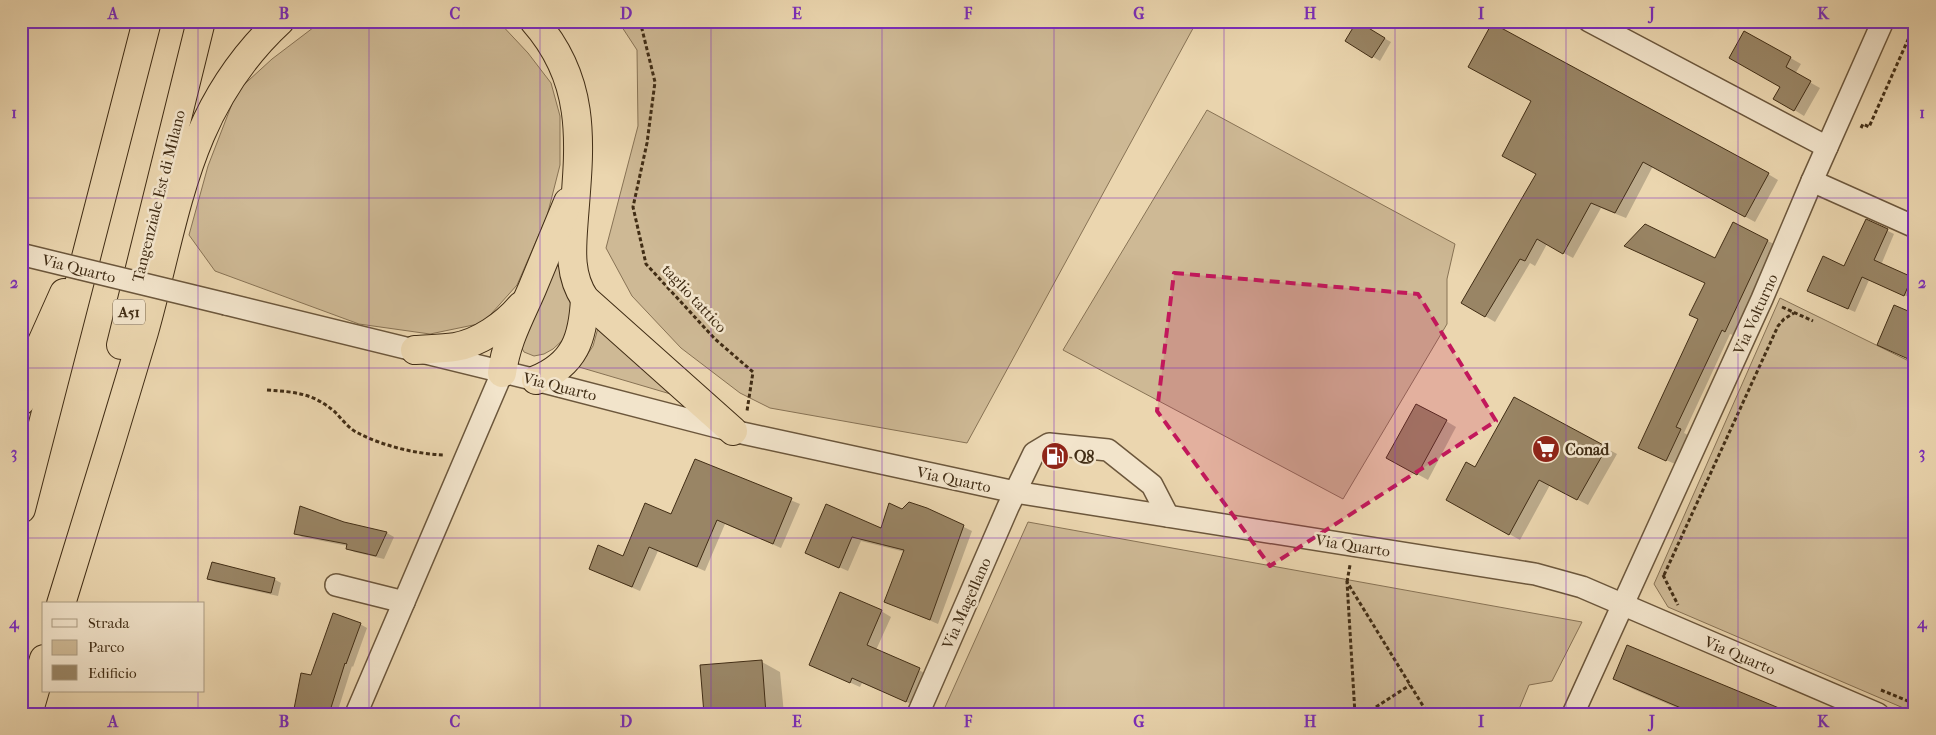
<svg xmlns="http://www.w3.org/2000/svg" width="1936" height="735" font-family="'IM FELL French Canon',serif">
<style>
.green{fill:#ceb995;stroke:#887355}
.shadow{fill:#0003}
.building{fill:#998565;stroke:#412d15}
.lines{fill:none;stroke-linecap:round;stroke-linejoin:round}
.minor-casing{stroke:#6c573c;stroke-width:24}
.highway-casing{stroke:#412d15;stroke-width:30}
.path{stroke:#412d15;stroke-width:3;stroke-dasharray:4 2.5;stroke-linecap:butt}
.minor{stroke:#f2e4cb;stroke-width:21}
.highway{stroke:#ebd6af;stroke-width:28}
.minor-bridge-casing{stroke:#6c573c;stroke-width:24;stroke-linecap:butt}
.minor-bridge{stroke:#f2e4cb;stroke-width:21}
.marked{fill:#c2185b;fill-opacity:0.2;stroke:#c2185b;stroke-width:4;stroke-dasharray:10 6;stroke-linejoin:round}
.grid{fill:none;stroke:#7b2cbf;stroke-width:1;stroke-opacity:0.55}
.labels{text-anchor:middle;stroke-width:5;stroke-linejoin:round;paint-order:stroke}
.shield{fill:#f2e4cb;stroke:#76644c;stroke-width:1}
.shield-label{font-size:15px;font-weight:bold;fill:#412d15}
.street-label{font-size:16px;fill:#412d15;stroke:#f2e4cb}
.poi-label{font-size:16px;font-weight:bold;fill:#412d15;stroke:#f2e4cb;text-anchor:start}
.neatline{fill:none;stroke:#7b2cbf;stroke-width:2}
.grid-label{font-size:16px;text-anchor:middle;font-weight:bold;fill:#7b2cbf}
</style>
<rect width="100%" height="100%" fill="#ebd6af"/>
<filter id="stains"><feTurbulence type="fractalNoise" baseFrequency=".004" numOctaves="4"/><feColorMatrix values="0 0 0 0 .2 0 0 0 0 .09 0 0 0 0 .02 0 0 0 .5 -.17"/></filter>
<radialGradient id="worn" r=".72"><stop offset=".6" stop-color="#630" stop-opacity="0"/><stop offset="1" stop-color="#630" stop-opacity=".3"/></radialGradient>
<g class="green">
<path d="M322,21H498L528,53L551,83L560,116V165L547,216L517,285L483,323L430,334L359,324L215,271L189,235L208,166L237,91L272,59Z"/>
<path d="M618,21H1197L967,443L770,408L740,393L681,348L632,296L606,248L638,126L637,50Z"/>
<path d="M1207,110L1455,244L1447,279V324L1343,499L1063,350Z"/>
<path d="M564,262L576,307L565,338L553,349L544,354L534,356L524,352L519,343L552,275L558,265Z"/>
<path d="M1780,298L1915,364V713L1668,607L1654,584Z"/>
<path d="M598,328L674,395L579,367L593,346Z"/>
<path d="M1028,522L1582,622L1552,681L1529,685L1517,714H942Z"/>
</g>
<g class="shadow">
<path d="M1357,23L1391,42L1380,61L1347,41Z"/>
<path d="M1745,32L1801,64L1795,74L1820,88L1804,116L1775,98L1781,87Z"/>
<path d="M1533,101L1768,174L1778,180L1755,222L1653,166L1626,218L1601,208L1573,258L1547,244L1535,266L1530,263L1495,322L1463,303L1537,174Z"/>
<path d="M1866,220L1894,234L1881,265L1915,280V290L1911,298L1869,280L1855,312L1816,295L1845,268Z"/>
<path d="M1733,224L1776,245L1733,335L1730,334L1684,433L1688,435L1675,464L1648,452L1699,319L1716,260Z"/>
<path d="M1515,399L1617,454L1588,505L1550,485L1520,540L1447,499L1475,469Z"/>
<path d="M1446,421L1456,427L1428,480L1388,458Z"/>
<path d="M695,461L800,504L781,548L725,524L705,571L658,551L640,591L598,573L623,557L672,516Z"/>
<path d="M826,506L882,530L903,511L927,509L972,531L938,624L885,601L905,552L861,541L848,571L807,553Z"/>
<path d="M344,523L387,533L394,537L384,559L354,552L347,548L348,546L302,537L296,533Z"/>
<path d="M208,578L274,579L281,583L278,596L215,582Z"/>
<path d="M881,611L891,617L876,650L929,675L916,706L862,683L860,687L811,665Z"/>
<path d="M360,624L367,628L353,667L352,666L338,710L334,709L332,714H294L312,677Z"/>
<path d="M762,662L780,672L784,714H705Z"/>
<path d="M1614,679L1786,714H1691L1633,689Z"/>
</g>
<g class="building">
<path d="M1357,21L1385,38L1372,58L1345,41Z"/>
<path d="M1492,23L1769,173L1745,217L1643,162L1615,213L1591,203L1563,254L1537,239L1525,261L1520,259L1485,317L1461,303L1536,174L1502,156L1531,101L1468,67Z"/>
<path d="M1744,31L1791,57L1786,67L1811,81L1794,111L1773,99L1780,87L1729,58Z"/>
<path d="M1866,219L1888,229L1874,260L1912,277L1904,296L1862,277L1848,309L1807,291L1823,256L1844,266Z"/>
<path d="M1733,222L1768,240L1725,332L1722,330L1676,427L1681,429L1666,461L1638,448L1698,319L1689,315L1705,283L1624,246L1645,224L1715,258Z"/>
<path d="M1894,305L1915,314V362L1877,345Z"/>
<path d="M1514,397L1607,447L1577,500L1539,480L1509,535L1446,500L1466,462L1475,467Z"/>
<path d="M1416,404L1447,420L1417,475L1386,458Z"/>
<path d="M695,459L792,498L773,544L717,520L697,567L649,547L632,587L589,569L598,545L623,556L645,503L671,514Z"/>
<path d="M909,502L927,508L964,525L930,620L884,602L904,550L852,537L839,568L805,553L826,504L881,528L889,503L902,509Z"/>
<path d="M300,506L344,522L387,532L376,556L346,549L347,544L294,534Z"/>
<path d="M212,562L275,578L271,593L207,579Z"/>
<path d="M840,592L882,610L867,645L920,668L906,702L852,678L850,683L809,665Z"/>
<path d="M333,613L361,623L346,664L345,663L329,714H293L301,673L311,675Z"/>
<path d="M1627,645L1791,713V714H1695L1613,679Z"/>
<path d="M762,660L766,714H704L700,665Z"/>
</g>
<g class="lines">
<g class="minor-casing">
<g id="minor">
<path d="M1589,21L1827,147"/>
<path d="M1812,181L1915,227"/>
<path d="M226,304L536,380L733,431L1015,492L1535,574L1582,587L1878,714"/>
<path d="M336,585L404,602"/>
<path d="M356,714L502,373"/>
<path d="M918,714L1008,507L1034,453L1049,444L1108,450L1152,485L1168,516"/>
<path d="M1573,714L1762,299L1812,181L1883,21"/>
</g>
</g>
<g class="highway-casing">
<g id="highway">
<path d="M534,21C587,81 580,143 574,217C572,246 568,274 585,299L733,431"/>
<path d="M121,345L201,21"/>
<path d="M415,350C428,349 442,349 455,347C479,343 505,325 521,306"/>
<path d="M502,373C506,341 520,317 532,289C544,260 556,231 568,202"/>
<path d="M536,380C575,364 583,338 585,299"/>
<path d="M21,401L39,349L64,293"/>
<path d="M21,509L147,21"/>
<path d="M61,604C89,513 117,423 144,332C177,215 185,109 280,21"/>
<path d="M28,714L44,659"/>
</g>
</g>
<g class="path">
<path d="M640,21L655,82L647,143L633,207L646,264L715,339L753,372L747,411"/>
<path d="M1861,128L1863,124L1869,127L1915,24"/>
<path d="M1782,307L1813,321"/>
<path d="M267,390C295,392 313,393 335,412C342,419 349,429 358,433C383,446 416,454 444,455"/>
<path d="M1663,575L1678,605"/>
<path d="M1664,575L1778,326L1784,319L1794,313"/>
<path d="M1347,582L1350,565"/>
<path d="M1881,690L1915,704"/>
<path d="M1355,714L1347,582L1428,714"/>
<path d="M1365,714L1410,685"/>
</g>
<use href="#minor" class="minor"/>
<use href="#highway" class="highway"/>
<g class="minor-bridge-casing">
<path id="minor-bridge" d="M24,255L226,304"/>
</g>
<use href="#minor-bridge" class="minor-bridge"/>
</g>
<path class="marked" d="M1174,273L1418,294L1496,421L1270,566L1157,411Z"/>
<path class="grid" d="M198,21V604M369,21V714M540,21V714M711,21V714M882,21V714M1054,21V714M1224,21V714M1395,21V714M1566,21V714M1738,21V714M21,198H1915M21,368H1915M21,538H1915M198,691V714"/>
<defs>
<g id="supermarket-disc" transform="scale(1.4375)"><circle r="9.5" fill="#8f2418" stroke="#f2e4cb"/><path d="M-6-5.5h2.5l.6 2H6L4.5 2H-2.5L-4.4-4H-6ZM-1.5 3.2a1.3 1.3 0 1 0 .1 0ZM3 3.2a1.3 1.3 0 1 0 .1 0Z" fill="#fff"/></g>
<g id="fuel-disc" transform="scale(1.4375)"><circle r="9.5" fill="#8f2418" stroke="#f2e4cb"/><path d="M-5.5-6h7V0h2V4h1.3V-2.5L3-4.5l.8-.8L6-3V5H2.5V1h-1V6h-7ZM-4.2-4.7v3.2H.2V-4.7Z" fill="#fff"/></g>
</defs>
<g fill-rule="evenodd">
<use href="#supermarket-disc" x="1546" y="449"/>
<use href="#fuel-disc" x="1055" y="456"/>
</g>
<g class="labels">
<rect class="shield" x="113" y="299.5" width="32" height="25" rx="4"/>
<g class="shield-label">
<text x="129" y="317">A51</text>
</g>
<g class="street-label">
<text transform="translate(158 196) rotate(-76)" y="6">Tangenziale Est di Milano</text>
<text transform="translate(79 268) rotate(14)" y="6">Via Quarto</text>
<text transform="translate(695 298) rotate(47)" y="6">taglio tattico</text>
<text transform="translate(1755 314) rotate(-66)" y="6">Via Volturno</text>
<text transform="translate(560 386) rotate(14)" y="6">Via Quarto</text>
<text transform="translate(954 479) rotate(12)" y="6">Via Quarto</text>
<text transform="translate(1353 545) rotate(9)" y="6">Via Quarto</text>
<text transform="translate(966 603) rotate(-66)" y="6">Via Magellano</text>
<text transform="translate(1740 655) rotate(23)" y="6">Via Quarto</text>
</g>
<g class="poi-label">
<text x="1565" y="455">Conad</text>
<text x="1074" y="462">Q8</text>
</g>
</g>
<rect width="1936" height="735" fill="none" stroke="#ebd6af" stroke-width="55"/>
<rect x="42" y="602" width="162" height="90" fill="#f2e4cb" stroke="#ab9b82"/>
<rect x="52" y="619" width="25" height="8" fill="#f2e4cb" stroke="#ab9b82"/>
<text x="88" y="628" font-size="15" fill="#412d15">Strada</text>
<rect x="52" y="640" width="25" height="15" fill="#ceb995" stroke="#ab9b82"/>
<text x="88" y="652" font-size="15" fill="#412d15">Parco</text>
<rect x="52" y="665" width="25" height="15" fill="#998565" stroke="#ab9b82"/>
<text x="88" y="678" font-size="15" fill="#412d15">Edificio</text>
<rect x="28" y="28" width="1880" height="680" class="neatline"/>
<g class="grid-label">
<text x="113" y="19">A</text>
<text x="284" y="19">B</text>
<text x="455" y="19">C</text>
<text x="626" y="19">D</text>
<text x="797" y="19">E</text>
<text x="968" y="19">F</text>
<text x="1139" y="19">G</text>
<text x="1310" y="19">H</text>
<text x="1481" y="19">I</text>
<text x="1652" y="19">J</text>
<text x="1823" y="19">K</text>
<text x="14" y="118">1</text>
<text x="1922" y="118">1</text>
<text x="14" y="288">2</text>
<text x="1922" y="288">2</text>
<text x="14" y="458">3</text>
<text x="1922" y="458">3</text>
<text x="14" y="628">4</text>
<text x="1922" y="628">4</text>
<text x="113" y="727">A</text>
<text x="284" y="727">B</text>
<text x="455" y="727">C</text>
<text x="626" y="727">D</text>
<text x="797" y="727">E</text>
<text x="968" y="727">F</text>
<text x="1139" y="727">G</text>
<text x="1310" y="727">H</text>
<text x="1481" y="727">I</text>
<text x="1652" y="727">J</text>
<text x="1823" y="727">K</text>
</g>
<rect width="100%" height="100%" filter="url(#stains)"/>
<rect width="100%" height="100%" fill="url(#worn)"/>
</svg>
